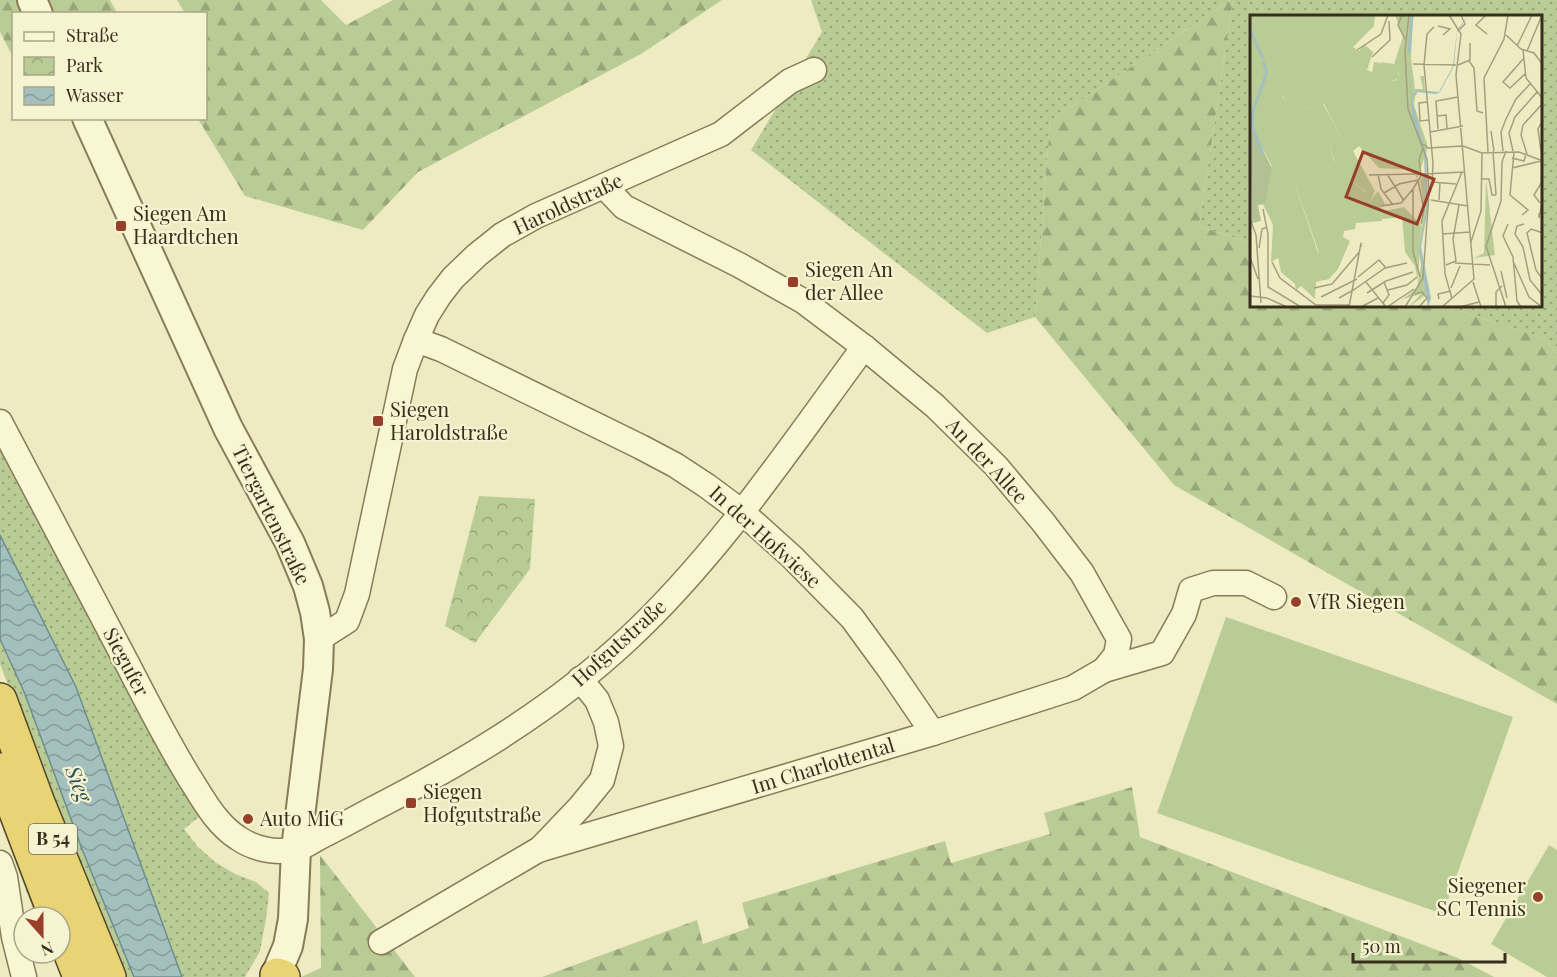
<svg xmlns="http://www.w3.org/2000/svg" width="1557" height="977" font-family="'Playfair Display',serif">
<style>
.grass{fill:url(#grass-dots)}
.forest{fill:url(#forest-firs)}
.park{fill:url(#park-crowns)}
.pitch{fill:#bacc95}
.water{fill:url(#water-waves);stroke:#6b8e8d;stroke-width:1.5}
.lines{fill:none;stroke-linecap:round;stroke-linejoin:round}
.minor-casing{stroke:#877c58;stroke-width:27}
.tertiary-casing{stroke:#877c58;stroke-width:32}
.trunk-casing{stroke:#55482d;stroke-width:36}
.minor{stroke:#f9f6d4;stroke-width:24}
.tertiary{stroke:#f9f6d4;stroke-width:28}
.trunk{stroke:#e8d474;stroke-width:33}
.poi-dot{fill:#973f28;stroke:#f5f3d0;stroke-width:2}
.labels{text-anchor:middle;stroke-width:4.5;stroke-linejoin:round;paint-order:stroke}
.shield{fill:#f5f3d0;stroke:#706a53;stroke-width:1.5}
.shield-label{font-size:18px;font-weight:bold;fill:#372f1d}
.street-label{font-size:20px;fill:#372f1d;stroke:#f5f3d0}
.poi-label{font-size:20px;fill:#372f1d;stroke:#f5f3d0;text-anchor:start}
.water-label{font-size:21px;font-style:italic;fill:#2c5057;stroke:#f5f3d0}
.inset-river{fill:none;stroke:#a4c0be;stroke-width:3}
.inset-road{fill:none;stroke:#a59f7f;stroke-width:1.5}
.view{fill:#973f28;fill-opacity:0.15;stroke:#973f28;stroke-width:3}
.inset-edge{fill:none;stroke:#372f1d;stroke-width:3}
</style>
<defs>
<pattern id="grass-dots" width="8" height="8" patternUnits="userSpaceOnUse" patternTransform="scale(1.5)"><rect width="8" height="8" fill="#bacc95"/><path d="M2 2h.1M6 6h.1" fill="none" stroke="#98a679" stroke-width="1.8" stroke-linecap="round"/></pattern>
<pattern id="forest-firs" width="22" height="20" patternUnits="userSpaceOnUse" patternTransform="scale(1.5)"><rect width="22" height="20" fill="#bacc95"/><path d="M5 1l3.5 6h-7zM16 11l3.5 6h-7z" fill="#98a679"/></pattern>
<pattern id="park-crowns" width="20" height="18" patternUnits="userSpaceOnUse" patternTransform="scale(1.5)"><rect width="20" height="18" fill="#bacc95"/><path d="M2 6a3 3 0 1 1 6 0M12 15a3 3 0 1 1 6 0" fill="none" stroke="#98a679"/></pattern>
<pattern id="water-waves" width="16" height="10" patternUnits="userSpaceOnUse" patternTransform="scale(1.5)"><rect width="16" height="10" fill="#a4c0be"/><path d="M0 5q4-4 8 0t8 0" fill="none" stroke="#869c9a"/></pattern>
</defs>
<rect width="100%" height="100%" fill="#eeeac1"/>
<g class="grass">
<path d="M811,0H1231L1050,121L1035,317L987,333L751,150L822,32Z"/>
<path d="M1233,0H1557V353L1544,338L1444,306H1540V16H1251V243L1199,226Z"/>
<path d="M0,422L209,809L184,829L198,847L215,862L235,874L256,882L269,893L266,919L260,951L245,977H182L76,687L0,535Z"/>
<path d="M0,639L25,694L82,849L134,977H88L49,917H36L0,821V797L75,860L0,664Z"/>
</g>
<g class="forest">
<path d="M0,0H110L117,13L14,14L13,57L0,32Z"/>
<path d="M177,0H321L346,25L393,0H722L641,54L418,172L363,230L245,196L198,119L206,118V14L185,13Z"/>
<path d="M1231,0H1233L1199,226L1251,243V306H1444L1544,338L1557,353V704L1174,485L1035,317L1050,121Z"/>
<path d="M1132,787L1140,837L1458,958L1494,977H542L697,920L703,944L749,928L742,903L945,841L951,863L1050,834L1044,813Z"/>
<path d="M320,855L415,977H301L321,968Z"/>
</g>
<path class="park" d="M479,496L535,499L530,569L475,643L445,626Z"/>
<g class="pitch">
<path d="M1226,617L1513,717L1443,914L1157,813Z"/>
<path d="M1549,845L1557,850V977H1547L1491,944Z"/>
</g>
<path class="water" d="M0,535L76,687L182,977H134L82,849L25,694L0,639Z"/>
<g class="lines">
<g class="minor-casing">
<g id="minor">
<path d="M604,186L624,207L739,265L803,301L864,347L935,406L996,466L1043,522L1082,573L1119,639L1116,655L1104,670"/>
<path d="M416,340L441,349L641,447L675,465L707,486L742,512L792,557L852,618L890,670L933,733"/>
<path d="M0,422C43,504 86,585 129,667C148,704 167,741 189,777C203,799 216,824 238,838C254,849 276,854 295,849C303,848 311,842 318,838C336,829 353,820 371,810C463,763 552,710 628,639C720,553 790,447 864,347"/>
<path d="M319,639L347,621L357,594L405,369L416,340L427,315L439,296L453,278L477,255L502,235L536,216L721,134L790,81L814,70"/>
<path d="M539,850L580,807L602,780L611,746L606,722L597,700L580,679"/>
<path d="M0,863L5,877L14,937L24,977"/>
<path d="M381,942L538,850L933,733L1073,688L1104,670L1162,653L1184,614L1191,590L1213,583H1246L1274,597"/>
</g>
</g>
<g class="tertiary-casing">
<g id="tertiary">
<path d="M32,0L38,14"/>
<path d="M87,118L228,428L290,543L308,586L315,612L319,639L318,669L296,849L293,919L288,946L275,977"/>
</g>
</g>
<g class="trunk-casing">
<g id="trunk">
<path d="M0,700L38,803L109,977"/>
<path d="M0,770L56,917"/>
<path d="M60,926L80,977"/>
<path d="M277,975L283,977"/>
</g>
</g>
<use href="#minor" class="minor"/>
<use href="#tertiary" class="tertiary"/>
<use href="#trunk" class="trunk"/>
</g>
<g class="poi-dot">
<rect x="115" y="220" width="12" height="12" rx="3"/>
<rect x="787" y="276" width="12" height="12" rx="3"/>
<rect x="372" y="415" width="12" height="12" rx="3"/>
<circle cx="1296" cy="602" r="6"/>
<rect x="405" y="797" width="12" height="12" rx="3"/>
<circle cx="248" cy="819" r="6"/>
<circle cx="1538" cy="897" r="6"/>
</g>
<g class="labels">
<rect class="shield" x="29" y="824" width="48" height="30" rx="4.5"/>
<g class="shield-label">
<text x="53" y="845">B 54</text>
</g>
<g class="street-label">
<text transform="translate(568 204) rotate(-25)" y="7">Haroldstraße</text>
<text transform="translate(987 461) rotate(47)" y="7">An der Allee</text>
<text transform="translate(271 515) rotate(64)" y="7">Tiergartenstraße</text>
<text transform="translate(765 537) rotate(42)" y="7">In der Hofwiese</text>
<text transform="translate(619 643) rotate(-42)" y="7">Hofgutstraße</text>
<text transform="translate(126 662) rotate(62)" y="7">Siegufer</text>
<text transform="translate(823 766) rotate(-17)" y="7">Im Charlottental</text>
</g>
<g class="poi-label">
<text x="133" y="221">Siegen Am<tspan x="133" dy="23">Haardtchen</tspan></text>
<text x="805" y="277">Siegen An<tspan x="805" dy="23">der Allee</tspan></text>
<text x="390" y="417">Siegen<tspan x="390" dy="23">Haroldstraße</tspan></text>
<text x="1308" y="609">VfR Siegen</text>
<text x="423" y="799">Siegen<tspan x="423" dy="23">Hofgutstraße</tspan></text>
<text x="260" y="826">Auto MiG</text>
<text x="1526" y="893" text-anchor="end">Siegener<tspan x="1526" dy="23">SC Tennis</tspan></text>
</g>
<g class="water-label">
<text transform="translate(78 784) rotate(68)" y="7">Sieg</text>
</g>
</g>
<g transform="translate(1250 15)">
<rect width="292" height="292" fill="#eeeac1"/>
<path d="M32,81L47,103L56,94L73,89L94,128L85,124L80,133L84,146L92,140L103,167L116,178L111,187L121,185L128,176L135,189L130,193L132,206L106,208L105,214L94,216L93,222L69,238L45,169V139L55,133L29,86ZM175,160L176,203L169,234L178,278L159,292L171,279L153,284L167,273L171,250L168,233L174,195L170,164Z" fill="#bacc95"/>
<path d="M0,0H125L124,11L103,32L109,36L114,29L123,37L117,55L141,66L147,65L149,58L130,47L144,49L153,22L145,0H163L161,43L165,74H173L170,61H174L175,76H166L164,90L178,132L167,164L164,155L129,153L109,131L103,136L125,176L121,185L111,187L116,177L103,167L92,141L85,146L80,134L85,123L93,127L74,89L56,94L45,105L33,81L29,86L56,133L45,139V169L68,238L93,222L100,226L88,254L79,264L66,267L65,284L51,271L46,275L45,269L31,257L28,243L21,247L23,210L13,189L22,151L0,111ZM63,133L66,152L56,151L48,143ZM236,164L245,240L224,243L234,238ZM154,192L171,210L168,267L165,251L155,237L152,202L132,204L130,197Z" fill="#bacc95"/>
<path d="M0,111L22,153L15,189L8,190L11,206L2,208Z" fill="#b2c194"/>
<path d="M124,47L141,50L148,55V64L141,66L122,58Z" fill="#bacc95"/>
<path d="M219,0L207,17L204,51L190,77L186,79L168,77L162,84L176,139L178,192L171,232L181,283L178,292L169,234L176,196L174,139L162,101L159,47L162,80L168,75L189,77L203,51L207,15Z" fill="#a4c0be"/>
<path class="inset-river" d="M0,15L13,44M159,38L162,1M13,139L2,111L3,96L17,57L13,46"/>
<path class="inset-road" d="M152,0L148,10L155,24M236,0L226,10L237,19M188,11L200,14L193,20M209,15L215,9L211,0M256,20L271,34L284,38L293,50M267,31L282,0M107,35L131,19L138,0M273,35L276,63L293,84M277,36L292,0M122,42L140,25L139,6M274,43L253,67L260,73L275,59M219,46L224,53L227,96L233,98M163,49L206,50M208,50L220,45V28M177,87L169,88L170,106L179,105M187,101L196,100L197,113M188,114L186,86L208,82M241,116L244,136M180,117L213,111M173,129L178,133L213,131M213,131L232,138L269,137L293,146M243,136L246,180M253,136L251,117L256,104L266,84L281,68M256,136L252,147L251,186L236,231L256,292M263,136L259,118L265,102L288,76M291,136L288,114L293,105M238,137L234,63L254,24L258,0M264,137L260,180L278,195L272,200M277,139L271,120L273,110L293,88M262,143L274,146L276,139M262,153L291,146M128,159L131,174L143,190M137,159L154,186M119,160L166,159M171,160L169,145L173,133M232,164H239L242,180H246M168,165L174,195L171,209M182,167L206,169M182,171L183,148L174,50L177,19L184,12M134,178L149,169L168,165M181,185L218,191M189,185L190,167M290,188L284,180L293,165M131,191L151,188L163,174M13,194L18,219V272L51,292M289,198V203L293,183M0,204L6,220L11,288M258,209L253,221L263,242L267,286L271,292M274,209L267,211L265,219L273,232L280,265L293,281M293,218L281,214L277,218L286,255L293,265M192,219L220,217M221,227L231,196L232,138M9,233L12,214L17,212M0,242L8,264M263,246L279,282L292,292M22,247L30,263L66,290H100M205,248L240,250M196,250L206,246L203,224L209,190M251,256L257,283M108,262L129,245L136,253M170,262L163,236V174L172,159L215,157M116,267L136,292M223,267L231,292M64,273L82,269L110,236M201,273L210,251M105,274L135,253L157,248M138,275L157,270L167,262M117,278L136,266L163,257M165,279L172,277L177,283L169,292M0,281L17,283L37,292M71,282L107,264M89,283L105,274M189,284L188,279L201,276M202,284L195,259L192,206L212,157M133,288L139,280L134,267M99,292L111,228V232M111,292L128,283M137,292L164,274M155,292L173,263L179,178L177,144L158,94L155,37L159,0M192,292L224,264L206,60L211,19L199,0M210,292L229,287M246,292V277L252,271"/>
<path class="view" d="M113,137L184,164L167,209L96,182Z"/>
<rect width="292" height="292" class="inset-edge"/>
</g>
<rect x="12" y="12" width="195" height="108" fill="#f5f3d0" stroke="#a9a588" stroke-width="1.5"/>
<rect x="24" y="32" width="30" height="9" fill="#f9f6d4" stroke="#a9a588" stroke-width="1.5"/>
<text x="66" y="42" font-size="18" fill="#372f1d">Straße</text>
<rect x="24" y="57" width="30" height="18" fill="url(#park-crowns)" stroke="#a9a588" stroke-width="1.5"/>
<text x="66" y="72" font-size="18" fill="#372f1d">Park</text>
<rect x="24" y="87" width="30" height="18" fill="url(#water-waves)" stroke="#a9a588" stroke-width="1.5"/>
<text x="66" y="102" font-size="18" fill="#372f1d">Wasser</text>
<g transform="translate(42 935) rotate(159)"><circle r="28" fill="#f5f3d0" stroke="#a9a588" stroke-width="1.5"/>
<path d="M0-4.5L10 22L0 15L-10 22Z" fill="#973f28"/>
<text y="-9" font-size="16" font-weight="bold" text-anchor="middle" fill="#372f1d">N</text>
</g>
<path d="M1353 953v9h152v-9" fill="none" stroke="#372f1d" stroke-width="3"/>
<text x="1362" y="953" font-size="18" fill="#372f1d" stroke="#f5f3d0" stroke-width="4.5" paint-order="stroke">50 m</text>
</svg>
